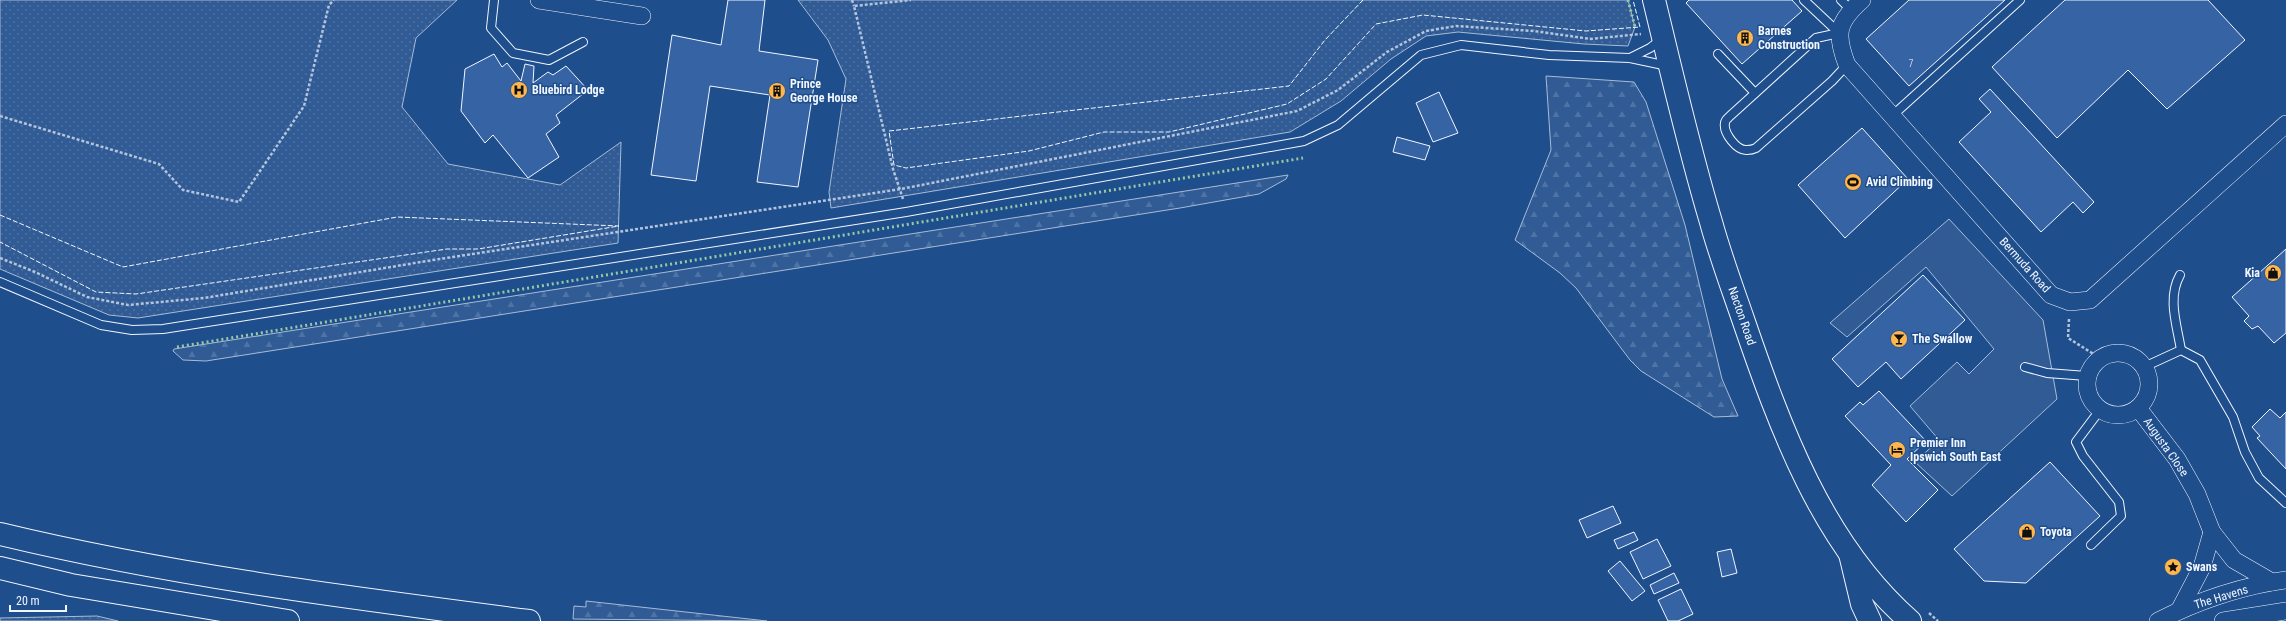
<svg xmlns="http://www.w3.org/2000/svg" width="2286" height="621" font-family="'Roboto Condensed',sans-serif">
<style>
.grass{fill:url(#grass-dots);stroke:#a8bbd7}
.forest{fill:url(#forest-firs);stroke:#a8bbd7}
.built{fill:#305b95;stroke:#a8bbd7}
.building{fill:#3563a3;stroke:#f2f6ff}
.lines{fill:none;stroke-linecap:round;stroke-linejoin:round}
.lane-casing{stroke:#f2f6ff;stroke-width:10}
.street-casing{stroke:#f2f6ff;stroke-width:18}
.primary-casing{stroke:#f2f6ff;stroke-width:24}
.highway-casing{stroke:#f2f6ff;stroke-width:24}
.path{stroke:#b3c4dc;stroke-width:2.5;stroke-dasharray:3 2;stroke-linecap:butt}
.lane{stroke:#1f4e8c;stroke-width:8}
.street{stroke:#1f4e8c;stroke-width:17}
.primary{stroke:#1f4e8c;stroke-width:22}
.highway{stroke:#1f4e8c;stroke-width:22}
.hedge{stroke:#97c8a6;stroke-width:3;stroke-dasharray:2 3;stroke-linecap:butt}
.fence{stroke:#f2f6ff;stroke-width:1;stroke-dasharray:5 2;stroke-linecap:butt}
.labels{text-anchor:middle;stroke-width:3;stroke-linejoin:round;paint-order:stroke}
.number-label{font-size:10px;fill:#c3d1e8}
.poi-label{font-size:12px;font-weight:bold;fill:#f2f6ff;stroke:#1f4e8c;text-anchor:start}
.street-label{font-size:12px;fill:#f2f6ff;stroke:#1f4e8c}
</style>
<defs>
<pattern id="grass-dots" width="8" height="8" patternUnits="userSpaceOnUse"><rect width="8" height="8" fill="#305b95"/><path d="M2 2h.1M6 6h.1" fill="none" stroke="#4e73a5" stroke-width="1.8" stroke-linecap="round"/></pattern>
<pattern id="forest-firs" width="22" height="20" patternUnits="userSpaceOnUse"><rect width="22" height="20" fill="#305b95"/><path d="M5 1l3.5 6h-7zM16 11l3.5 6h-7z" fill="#4e73a5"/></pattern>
</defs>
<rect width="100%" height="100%" fill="#1f4e8c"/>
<g class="grass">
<path d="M0,0H457L416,38L402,107L448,164L560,185L621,142L618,243L138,318L109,315L0,269Z"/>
<path d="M798,0H1628L1635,27L1628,46L1584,44L1458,32L1426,36L1391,59L1341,101L1290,132L831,208L829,192L846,79L828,40Z"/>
<path d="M97,616L118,621H0V618Z"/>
</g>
<g class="forest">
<path d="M1546,76L1634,82L1646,102L1685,225L1722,379L1738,416L1714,417L1641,371L1630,360L1576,288L1560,273L1515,240L1551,150Z"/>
<path d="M1288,175L1286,179L1259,194L1180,208L206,361L183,360L173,351L174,349Z"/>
<path d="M586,601L767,621L573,619L574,606L586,607Z"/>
</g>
<path class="built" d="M1949,219L2043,320L2057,399L1952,496L1915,462L1939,440L1910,406L1957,362L1969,374L1994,349L1926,267L1847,337L1830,323Z"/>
<g class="building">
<path d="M728,0H765L759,51L818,60L798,187L757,182L770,95L710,86L696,181L651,175L672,35L721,45Z"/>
<path d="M1689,0H1792L1802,11L1742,64L1686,3Z"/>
<path d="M1909,0H2005L1909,86L1866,39Z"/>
<path d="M2065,0H2208L2245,40L2167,109L2128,70L2057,138L1992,67Z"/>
<path d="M494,54L502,67L507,63L521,81L525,64L534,66L533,83L548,72L553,75L566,66L588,90L556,115L560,123L546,134L559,157L528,178L493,135L485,143L461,111L465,69Z"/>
<path d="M1990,89L2094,202L2083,213L2073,202L2041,232L1959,142L1991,112L1979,99Z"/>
<path d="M1439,92L1458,133L1433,142L1416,103Z"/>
<path d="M1862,128L1908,179L1845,238L1798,185Z"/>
<path d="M1397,137L1430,146L1425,160L1393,152Z"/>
<path d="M2286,249V333L2274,343L2258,326L2252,329L2244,321L2249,316L2232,297Z"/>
<path d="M1923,275L1965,320L1901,379L1886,362L1858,387L1832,359Z"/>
<path d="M1879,391L1926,441L1907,459L1938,490L1906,522L1872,485L1891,465L1845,416L1860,402L1863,405Z"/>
<path d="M2270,409L2280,418L2286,412V469L2257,438L2260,436L2252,427Z"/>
<path d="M2050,462L2100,516L2026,583L1984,581L1954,549Z"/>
<path d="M1613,506L1621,523L1587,538L1579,520Z"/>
<path d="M1634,532L1638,540L1618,549L1614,540Z"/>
<path d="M1657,539L1671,566L1643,579L1630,552Z"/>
<path d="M1731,549L1737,573L1722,577L1717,552Z"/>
<path d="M1620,561L1645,591L1632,601L1608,571Z"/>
<path d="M1674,573L1679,583L1654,594L1650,585Z"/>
<path d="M1681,589L1693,614L1678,621H1668L1658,600Z"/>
</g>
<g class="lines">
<g class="lane-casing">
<g id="lane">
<path d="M494,0L491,28L513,53L549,60L583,42"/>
<path d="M1804,0L1839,33"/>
<path d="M1841,0L1851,10"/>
<path d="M1839,33L1816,38L1730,116C1728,118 1725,120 1725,123C1723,133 1737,151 1747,150C1750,150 1754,149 1756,148L1832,81L1847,65"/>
<path d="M1718,54L1755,93"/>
<path d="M1630,58L1650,48L1662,39"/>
<path d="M1892,116L2020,0"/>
<path d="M2180,275C2167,298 2177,325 2181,350"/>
<path d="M0,282L101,325L132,330L163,329L906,212L1304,141L1338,125L1421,55L1461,45L1549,55L1630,58L1668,66"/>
<path d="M2025,367L2047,373L2087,376"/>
<path d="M2144,367L2181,350L2200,360L2233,417L2245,452L2259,478L2286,503"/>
<path d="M2091,545L2121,516L2119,502L2083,456L2076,442L2100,410"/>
</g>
</g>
<g class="street-casing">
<g id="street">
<path d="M539,0L642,16"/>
<path d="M1862,0C1837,22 1835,34 1847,65L2051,295L2070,302L2090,300L2286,124"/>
<circle cx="2118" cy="384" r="31"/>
<path d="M2138,408L2177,459L2197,494L2212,532L2234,560L2272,582"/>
<path d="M2180,609L2202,567L2212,532"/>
<path d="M2158,621C2198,601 2241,586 2286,580"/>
<path d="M2223,621L2286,611"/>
</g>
</g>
<g class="primary-casing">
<path id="primary" d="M1654,0C1672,74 1689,149 1711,222C1720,255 1732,287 1743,319C1780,427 1822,544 1910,621"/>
</g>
<g class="highway-casing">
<g id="highway">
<path d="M0,534C174,576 352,598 529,621"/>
<path d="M1850,554L1862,604L1870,621"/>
<path d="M0,568L71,585L288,621"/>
</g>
</g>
<g class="path">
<path d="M852,0L854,6"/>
<path d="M0,116L159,164L183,190L239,202L304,106L329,5L334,0"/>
<path d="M903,199L893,169L854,6L911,0"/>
<path d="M0,258L35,272L87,297L128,305L204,298L433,260L901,189L1297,111L1338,90L1387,52L1426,31L1456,26L1534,31L1591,39L1641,34"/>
<path d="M2069,319L2068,338L2100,358"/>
<path d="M1929,613L1938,621"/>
</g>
<use href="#lane" class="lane"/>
<use href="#street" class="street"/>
<use href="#primary" class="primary"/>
<use href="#highway" class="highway"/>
<g class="hedge">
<path d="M1628,0L1635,27"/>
<path d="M177,347L1303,158"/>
</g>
<g class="fence">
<path d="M1363,0L1325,40L1289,86L889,131L894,165L906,168L1029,151L1104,132H1169L1287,104L1326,79L1376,24L1423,15L1586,31L1640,27L1633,0"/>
<path d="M0,215L123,267L397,217L619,226L478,249H447L136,294L96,292L0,242"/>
</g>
</g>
<defs>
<g id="building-disc" transform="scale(0.9)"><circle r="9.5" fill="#ffb74d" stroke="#1f4e8c"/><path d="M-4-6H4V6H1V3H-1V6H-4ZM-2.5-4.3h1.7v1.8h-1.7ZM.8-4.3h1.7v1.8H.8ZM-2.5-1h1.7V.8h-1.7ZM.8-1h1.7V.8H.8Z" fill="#111"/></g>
<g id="hospital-disc" transform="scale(0.9)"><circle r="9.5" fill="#ffb74d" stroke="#1f4e8c"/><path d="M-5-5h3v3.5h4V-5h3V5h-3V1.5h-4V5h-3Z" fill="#111"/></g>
<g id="stadium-disc" transform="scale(0.9)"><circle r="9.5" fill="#ffb74d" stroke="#1f4e8c"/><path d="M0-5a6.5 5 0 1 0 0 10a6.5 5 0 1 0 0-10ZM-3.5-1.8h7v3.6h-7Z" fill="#111"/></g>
<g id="shop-disc" transform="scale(0.9)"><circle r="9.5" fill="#ffb74d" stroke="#1f4e8c"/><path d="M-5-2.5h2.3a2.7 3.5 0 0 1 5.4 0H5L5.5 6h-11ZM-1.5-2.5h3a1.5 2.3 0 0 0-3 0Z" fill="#111"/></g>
<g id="bar-disc" transform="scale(0.9)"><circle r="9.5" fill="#ffb74d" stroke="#1f4e8c"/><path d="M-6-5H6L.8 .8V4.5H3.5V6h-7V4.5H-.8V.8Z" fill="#111"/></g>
<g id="hotel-disc" transform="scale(0.9)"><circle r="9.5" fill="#ffb74d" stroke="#1f4e8c"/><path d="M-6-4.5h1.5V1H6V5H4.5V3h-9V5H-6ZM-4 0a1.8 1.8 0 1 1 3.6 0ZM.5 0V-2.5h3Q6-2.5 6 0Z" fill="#111"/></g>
<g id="sight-disc" transform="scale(0.9)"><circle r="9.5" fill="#ffb74d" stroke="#1f4e8c"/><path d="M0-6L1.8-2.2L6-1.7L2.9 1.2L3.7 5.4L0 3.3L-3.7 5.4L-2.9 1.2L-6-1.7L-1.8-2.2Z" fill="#111"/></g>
</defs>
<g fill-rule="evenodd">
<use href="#building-disc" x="1745" y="38"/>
<use href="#hospital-disc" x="519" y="90"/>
<use href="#building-disc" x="777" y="91"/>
<use href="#stadium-disc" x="1853" y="182"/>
<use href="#shop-disc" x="2273" y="273"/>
<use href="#bar-disc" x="1899" y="339"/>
<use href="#hotel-disc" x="1897" y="450"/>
<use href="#shop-disc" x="2027" y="532"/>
<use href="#sight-disc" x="2173" y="567"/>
</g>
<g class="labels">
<g class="number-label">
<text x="1911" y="67">7</text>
</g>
<g class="poi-label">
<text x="1758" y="35">Barnes<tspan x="1758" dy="14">Construction</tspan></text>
<text x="790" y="88">Prince<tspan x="790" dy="14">George House</tspan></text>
<text x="532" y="94">Bluebird Lodge</text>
<text x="1866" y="186">Avid Climbing</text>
<text x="2260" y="277" text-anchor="end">Kia</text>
<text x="1912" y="343">The Swallow</text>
<text x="1910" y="447">Premier Inn<tspan x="1910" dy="14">Ipswich South East</tspan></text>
<text x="2040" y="536">Toyota</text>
<text x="2186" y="571">Swans</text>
</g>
<g class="street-label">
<text transform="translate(2025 265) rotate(48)" y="4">Bermuda Road</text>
<text transform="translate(1742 316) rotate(71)" y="4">Nacton Road</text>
<text transform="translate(2166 447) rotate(55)" y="4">Augusta Close</text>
<text transform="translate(2221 597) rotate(-17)" y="4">The Havens</text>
</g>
</g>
<path d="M10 605v6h56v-6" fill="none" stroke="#f2f6ff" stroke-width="2"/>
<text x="16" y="605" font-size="12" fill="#f2f6ff" stroke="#1f4e8c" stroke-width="3" paint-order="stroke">20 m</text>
</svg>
